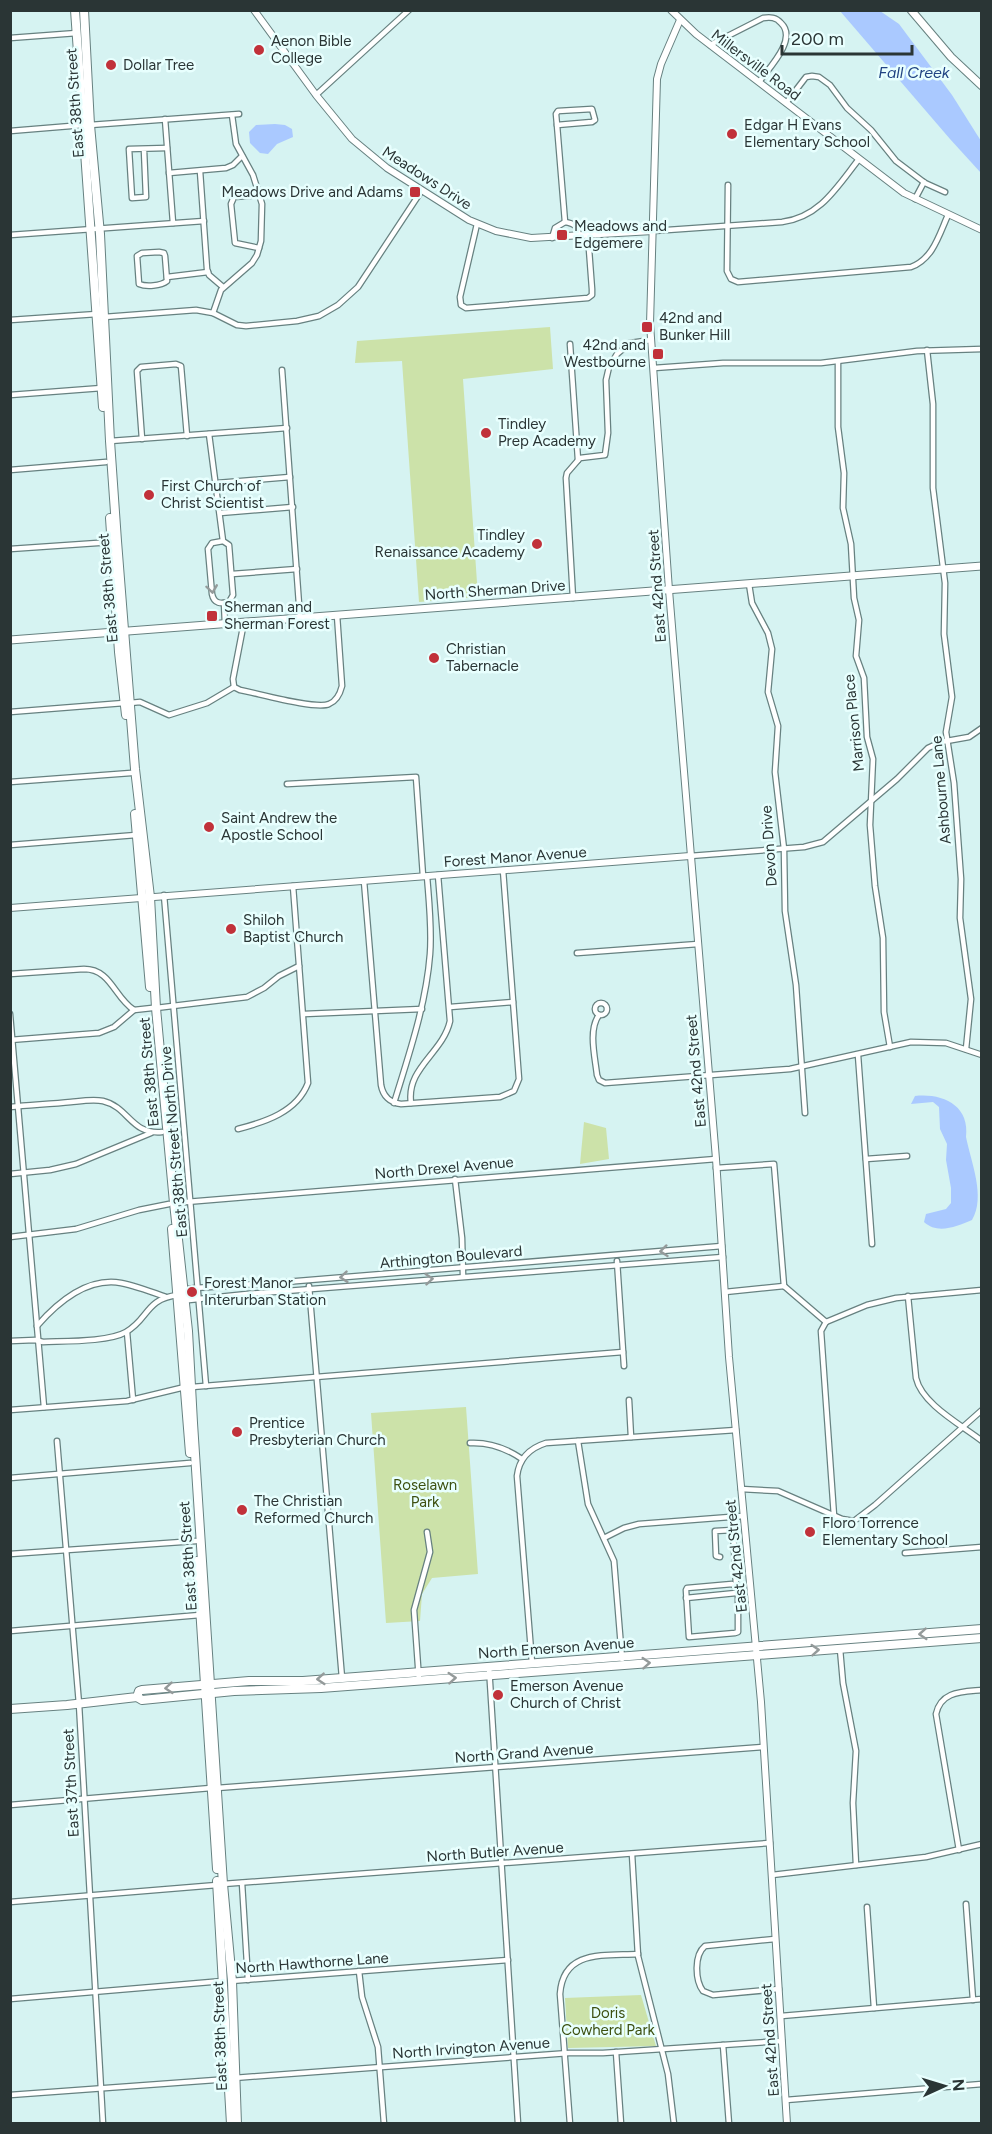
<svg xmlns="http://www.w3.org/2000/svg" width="992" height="2134" font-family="Figtree,sans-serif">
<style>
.green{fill:#cce2a9}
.water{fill:#aac9ff}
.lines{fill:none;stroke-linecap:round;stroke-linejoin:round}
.minor-casing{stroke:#678180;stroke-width:7}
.tertiary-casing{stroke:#678180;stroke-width:8}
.secondary-casing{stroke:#678180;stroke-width:9}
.primary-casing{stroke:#678180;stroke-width:10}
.minor{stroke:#fff;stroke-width:4.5}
.tertiary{stroke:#fff;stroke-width:6}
.secondary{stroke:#fff;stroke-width:7}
.primary{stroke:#fff;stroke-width:8}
.oneway{stroke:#949a9a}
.poi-dot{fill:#c1313a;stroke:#e8fffe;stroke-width:2}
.labels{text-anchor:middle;stroke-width:5;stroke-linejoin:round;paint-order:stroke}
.poi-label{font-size:15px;fill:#2a3535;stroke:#e8fffe;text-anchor:start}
.street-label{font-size:15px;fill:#2a3535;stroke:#e8fffe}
.park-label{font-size:15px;fill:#3d5010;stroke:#e8fffe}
.water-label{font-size:16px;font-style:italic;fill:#214483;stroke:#e8fffe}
</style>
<rect width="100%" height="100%" fill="#d6f3f2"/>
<g class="green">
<path d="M550,327L553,369L463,379L478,597L419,602L402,361L355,363L357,341Z"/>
<path d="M584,1122L606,1128L609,1159L580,1164Z"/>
<path d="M466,1407L478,1574L432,1578L422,1594L420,1621L386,1623L371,1413Z"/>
<path d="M641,1995L656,2046L568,2048L565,1998Z"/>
</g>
<g class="water">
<path d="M840,11H880L899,24L952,95L981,141V173L950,139Z"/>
<path d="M275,124L285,125L292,129L293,137L277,144L268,154L260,153L250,143L249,132L256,125Z"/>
<path d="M915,1096C942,1093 970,1105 966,1137C971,1162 986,1197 972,1220C957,1226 938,1235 924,1222L926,1214L946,1209L951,1203V1188L946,1160L947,1144L940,1129L939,1107L933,1102L911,1104Z"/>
</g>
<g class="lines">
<g class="minor-casing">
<g id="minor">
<path d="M10,38L77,33"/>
<path d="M710,45L763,18C770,17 776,17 781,23C798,39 769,68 759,82"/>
<path d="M316,95L409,10"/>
<path d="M786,103L806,77L812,76L819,77L830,85L847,108L871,130L896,161L925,183L945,192"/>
<path d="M592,109L595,120L592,122L557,125L556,114L558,111Z"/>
<path d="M165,119L173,223"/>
<path d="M90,125L239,114"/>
<path d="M557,125L565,222"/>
<path d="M10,131L83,125"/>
<path d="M144,150L146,197L132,198L129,149L167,148"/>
<path d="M200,171L207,269L209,275L223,287"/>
<path d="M169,173L226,168L233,165L242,156"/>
<path d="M728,185L727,271L731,279L738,282L911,267C933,259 939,235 948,215"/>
<path d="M915,199L924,182"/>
<path d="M477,224L460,297L461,305L466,308L588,298L592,295V289L588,236"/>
<path d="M653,231L782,222C820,217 837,187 859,159"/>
<path d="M10,235L204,221"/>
<path d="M552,238L555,228L565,222C573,223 580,227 578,236"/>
<path d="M259,248L235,243L231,204L234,197L260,195"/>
<path d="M159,252L164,253L165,256L167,281C161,286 146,287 139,284L137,256L142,253Z"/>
<path d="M167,277L208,272"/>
<path d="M213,313L221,290L252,263L257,255L261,241L262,204L253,175L236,144L232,115"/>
<path d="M104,317L196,310L213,313L237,325L246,326L297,321L319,316L338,305L358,287L422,190"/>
<path d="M10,320L97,314"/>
<path d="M570,344L578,460"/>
<path d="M927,350L933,404V488L945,583L944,634L952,697L946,732L954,783L961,879L960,918L971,999L966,1049"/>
<path d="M838,362V427L844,473L843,508L851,544L854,598L859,620L856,656L864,678L867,737L873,759L870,825L875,886L883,938L884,1012L890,1047"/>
<path d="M654,368L723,363H821L917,351L982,349"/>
<path d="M282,370L300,618"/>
<path d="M10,395L102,388"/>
<path d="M209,434L223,541L229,545L233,595L229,602C221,604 214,604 212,594L208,549L212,543L223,541"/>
<path d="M142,439L137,371L141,367L176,364L181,366L187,436"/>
<path d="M110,441L287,428"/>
<path d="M10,470L106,462"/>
<path d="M217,483L290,477"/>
<path d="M220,513L293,507"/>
<path d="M10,549L112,542"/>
<path d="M232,574L297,569"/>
<path d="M749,584L752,603L768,633L772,649L768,692L778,726L775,772L784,849L785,911L796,985L805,1113"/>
<path d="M573,598L566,478L567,473L580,458L605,455L608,433L606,380L609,367L617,354L630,343L651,340"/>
<path d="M224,603L225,624"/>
<path d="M234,687L240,690C257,693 316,710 329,704C337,701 340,694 342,686L337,615"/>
<path d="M234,687L233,679L244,622"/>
<path d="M130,703L140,702L169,715L207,703L234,687"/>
<path d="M10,712L124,703"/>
<path d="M10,782L131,773"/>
<path d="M287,784L416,777L423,876"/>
<path d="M10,845L136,835"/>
<path d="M690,856L804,847L823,842L897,779L928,748L941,742L969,737L982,728"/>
<path d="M364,881L381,1085C383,1096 390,1103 401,1104L500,1097L514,1091L519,1079L503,870"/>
<path d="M164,895L206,1386"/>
<path d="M577,953L698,944"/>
<path d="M10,974L84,969C111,969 114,997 134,1010"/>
<circle cx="601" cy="1009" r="6"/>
<path d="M450,1007L513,1002"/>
<path d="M156,1008L247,997L264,988L279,976L299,966"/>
<path d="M10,1014L44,1407"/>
<path d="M304,1014L422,1009"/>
<path d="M599,1015C588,1030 595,1057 597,1075L599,1080L605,1083L790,1069L911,1042L946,1043L982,1055"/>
<path d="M10,1040L99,1033L114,1027L134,1010L152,1008"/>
<path d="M858,1055L872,1244"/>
<path d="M394,1103C409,1054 426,1005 430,954C432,928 429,902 427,876"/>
<path d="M411,1103C406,1068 443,1053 450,1021L438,875"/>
<path d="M10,1107C31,1105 51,1104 71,1102C81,1101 93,1099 103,1101C129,1107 131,1135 162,1132"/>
<path d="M238,1129C265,1122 297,1112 308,1083L293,886"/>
<path d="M866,1159L907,1156"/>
<path d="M716,1168L774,1164L784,1286"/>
<path d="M10,1174L50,1170L76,1164L151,1133"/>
<path d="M455,1179L462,1238L463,1276"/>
<path d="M174,1203L716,1159"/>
<path d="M10,1237L76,1229L139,1210L169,1204"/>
<path d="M617,1261L624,1366"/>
<path d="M309,1286L342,1678"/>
<path d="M784,1286L826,1322"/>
<path d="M725,1292L784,1286"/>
<path d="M186,1294L188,1289L195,1288L273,1283L722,1246"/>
<path d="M185,1295L189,1300L247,1294L723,1257"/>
<path d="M908,1296L916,1378C922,1404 960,1424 982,1441"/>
<path d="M826,1322L821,1331L834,1516"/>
<path d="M826,1322L867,1305L896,1298L982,1290"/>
<path d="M37,1326C58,1302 87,1277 121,1283C136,1286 152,1292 166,1297"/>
<path d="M127,1332L133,1400"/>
<path d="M10,1341L35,1340L43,1342C64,1341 109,1342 126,1332C149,1319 145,1299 178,1295"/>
<path d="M192,1387L623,1352"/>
<path d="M629,1400L631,1437"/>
<path d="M10,1410L127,1401L185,1387"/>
<path d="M57,1441L79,1704L103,2124"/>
<path d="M578,1441L588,1504L614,1561L622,1659"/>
<path d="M470,1443C490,1442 506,1448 522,1459"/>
<path d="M10,1478L190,1463"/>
<path d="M741,1489L778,1491L842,1519L854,1521L875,1505L982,1410"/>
<path d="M604,1538L624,1528L639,1524L743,1516"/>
<path d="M905,1553L982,1547"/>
<path d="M10,1554L196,1541"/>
<path d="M720,1557L716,1556L715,1531L733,1530L736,1585"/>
<path d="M732,1584L738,1588V1632L735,1633L689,1637L686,1590L687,1588Z"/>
<path d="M686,1598L736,1593"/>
<path d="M10,1631L200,1615"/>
<path d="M840,1649L843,1683L856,1751L853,1803L856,1865"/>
<path d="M532,1663L517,1476C519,1459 530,1448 546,1443L736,1430"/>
<path d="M489,1667L518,2124"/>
<path d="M419,1680L414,1610L430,1552L427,1532"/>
<path d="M217,1788L763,1747"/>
<path d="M10,1805L211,1788"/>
<path d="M959,1850L936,1714C941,1691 962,1692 982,1690"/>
<path d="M632,1854L638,1956L668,2074L674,2124"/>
<path d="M772,1875L926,1857L982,1844"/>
<path d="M242,1883L248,1980"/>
<path d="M223,1884L770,1843"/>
<path d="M10,1902L217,1885"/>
<path d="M966,1904L973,2000"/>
<path d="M867,1907L874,2008"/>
<path d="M775,1939L705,1946C694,1955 695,1980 703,1991L713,1995L779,1989"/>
<path d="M359,1971L362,1997L378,2047L384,2124"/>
<path d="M231,1981L508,1960"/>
<path d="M10,1999L223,1981"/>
<path d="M781,2016L982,1999"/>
<path d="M723,2045L729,2124"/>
<path d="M616,2052L621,2124"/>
<path d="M234,2078L569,2053H603L782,2041"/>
<path d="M10,2095L229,2079"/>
<path d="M786,2100L982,2084"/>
<path d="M570,2124L560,1994C563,1949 605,1956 638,1954"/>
</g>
</g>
<g class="tertiary-casing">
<g id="tertiary">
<path d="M254,10L316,95L352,139L387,168L469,220L496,231L531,238L653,231"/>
<path d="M671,10L696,34L904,193L982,230"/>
<path d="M680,20L661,64L657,79L650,324L669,590L716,1159L729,1357L761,1702L787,2124"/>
<path d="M10,908L690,856"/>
</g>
</g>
<g class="secondary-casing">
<g id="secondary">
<path d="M911,10L951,57L982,86"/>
<path d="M10,640L982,566"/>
</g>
</g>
<g class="primary-casing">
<g id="primary">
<path d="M75,10L103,407"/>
<path d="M84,10L90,125L100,234L110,441L117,541L135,769L150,897L156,1008L174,1203L188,1331L193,1423L223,1884L232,1981L237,2124"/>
<path d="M110,518L119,652L126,715"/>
<path d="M135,814L150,987"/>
<path d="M172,1229L190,1453"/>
<path d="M197,1561L217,1869"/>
<path d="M137,1697L142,1700L234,1691L321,1688L982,1638"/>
<path d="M10,1709L67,1705L137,1697L139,1691L142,1690L249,1681H303L982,1629"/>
<path d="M217,1881L231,2124"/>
</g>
</g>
<use href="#minor" class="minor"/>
<use href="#tertiary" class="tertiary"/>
<use href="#secondary" class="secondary"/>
<use href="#primary" class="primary"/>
</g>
<defs><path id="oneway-chevron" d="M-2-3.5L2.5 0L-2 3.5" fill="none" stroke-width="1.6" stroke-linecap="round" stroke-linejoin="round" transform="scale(1.5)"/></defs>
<g class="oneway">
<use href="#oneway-chevron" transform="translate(212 589) rotate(82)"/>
<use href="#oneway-chevron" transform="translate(664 1251) rotate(174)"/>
<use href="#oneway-chevron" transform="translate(344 1277) rotate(175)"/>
<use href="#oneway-chevron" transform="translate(429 1279) rotate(-5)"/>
<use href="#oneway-chevron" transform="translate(923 1634) rotate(176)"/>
<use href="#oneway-chevron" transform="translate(815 1650) rotate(-4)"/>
<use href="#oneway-chevron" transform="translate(646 1663) rotate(-4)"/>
<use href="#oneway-chevron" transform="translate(452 1678) rotate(-4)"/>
<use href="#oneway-chevron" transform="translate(321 1679) rotate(176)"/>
<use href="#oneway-chevron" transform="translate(169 1688) rotate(175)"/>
</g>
<g class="poi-dot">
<circle cx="259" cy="50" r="6"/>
<circle cx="111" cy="65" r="6"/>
<circle cx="732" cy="134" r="6"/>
<rect x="409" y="186" width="12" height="12" rx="3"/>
<rect x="556" y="229" width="12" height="12" rx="3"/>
<rect x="641" y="321" width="12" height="12" rx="3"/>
<rect x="652" y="348" width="12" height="12" rx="3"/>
<circle cx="486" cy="433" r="6"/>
<circle cx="149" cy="495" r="6"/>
<circle cx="537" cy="544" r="6"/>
<rect x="206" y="610" width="12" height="12" rx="3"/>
<circle cx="434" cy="658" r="6"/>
<circle cx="209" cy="827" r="6"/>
<circle cx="231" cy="929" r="6"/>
<circle cx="192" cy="1292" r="6"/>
<circle cx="237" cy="1432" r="6"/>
<circle cx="242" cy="1510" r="6"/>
<circle cx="810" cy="1532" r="6"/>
<circle cx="498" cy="1695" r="6"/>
</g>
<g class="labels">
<g class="poi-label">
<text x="271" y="46">Aenon Bible<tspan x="271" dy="17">College</tspan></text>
<text x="123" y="70">Dollar Tree</text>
<text x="744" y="130">Edgar H Evans<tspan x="744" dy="17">Elementary School</tspan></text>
<text x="403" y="197" text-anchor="end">Meadows Drive and Adams</text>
<text x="574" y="231">Meadows and<tspan x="574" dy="17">Edgemere</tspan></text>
<text x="659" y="323">42nd and<tspan x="659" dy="17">Bunker Hill</tspan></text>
<text x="646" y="350" text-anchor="end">42nd and<tspan x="646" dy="17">Westbourne</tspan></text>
<text x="498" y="429">Tindley<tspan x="498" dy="17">Prep Academy</tspan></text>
<text x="161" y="491">First Church of<tspan x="161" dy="17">Christ Scientist</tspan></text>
<text x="525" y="540" text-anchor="end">Tindley<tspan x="525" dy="17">Renaissance Academy</tspan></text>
<text x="224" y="612">Sherman and<tspan x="224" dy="17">Sherman Forest</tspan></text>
<text x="446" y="654">Christian<tspan x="446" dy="17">Tabernacle</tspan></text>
<text x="221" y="823">Saint Andrew the<tspan x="221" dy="17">Apostle School</tspan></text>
<text x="243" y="925">Shiloh<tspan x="243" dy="17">Baptist Church</tspan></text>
<text x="204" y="1288">Forest Manor<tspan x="204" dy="17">Interurban Station</tspan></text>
<text x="249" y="1428">Prentice<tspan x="249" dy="17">Presbyterian Church</tspan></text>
<text x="254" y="1506">The Christian<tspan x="254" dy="17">Reformed Church</tspan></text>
<text x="822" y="1528">Floro Torrence<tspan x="822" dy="17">Elementary School</tspan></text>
<text x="510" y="1691">Emerson Avenue<tspan x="510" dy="17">Church of Christ</tspan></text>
</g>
<g class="street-label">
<text transform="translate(756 65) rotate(37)" y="5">Millersville Road</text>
<text transform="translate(75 103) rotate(-94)" y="5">East 38th Street</text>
<text transform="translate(427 178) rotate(33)" y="5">Meadows Drive</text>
<text transform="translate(657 586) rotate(-94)" y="5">East 42nd Street</text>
<text transform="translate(108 588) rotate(-95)" y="5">East 38th Street</text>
<text transform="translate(495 590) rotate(-4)" y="5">North Sherman Drive</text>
<text transform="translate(854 723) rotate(-96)" y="5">Marrison Place</text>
<text transform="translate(941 790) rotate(-95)" y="5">Ashbourne Lane</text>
<text transform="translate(769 846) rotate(-94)" y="5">Devon Drive</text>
<text transform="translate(515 857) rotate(-4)" y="5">Forest Manor Avenue</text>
<text transform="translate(696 1071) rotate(-95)" y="5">East 42nd Street</text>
<text transform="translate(149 1072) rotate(-95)" y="5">East 38th Street</text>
<text transform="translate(174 1142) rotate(-95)" y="5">East 38th Street North Drive</text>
<text transform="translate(444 1168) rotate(-5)" y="5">North Drexel Avenue</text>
<text transform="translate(451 1257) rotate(-5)" y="5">Arthington Boulevard</text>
<text transform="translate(188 1556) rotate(-94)" y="5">East 38th Street</text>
<text transform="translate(736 1556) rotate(-96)" y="5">East 42nd Street</text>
<text transform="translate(556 1648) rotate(-4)" y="5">North Emerson Avenue</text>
<text transform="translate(524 1753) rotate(-4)" y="5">North Grand Avenue</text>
<text transform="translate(71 1783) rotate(-93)" y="5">East 37th Street</text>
<text transform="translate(495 1852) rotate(-4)" y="5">North Butler Avenue</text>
<text transform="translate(312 1963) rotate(-4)" y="5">North Hawthorne Lane</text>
<text transform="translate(220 2036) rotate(-92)" y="5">East 38th Street</text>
<text transform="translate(770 2040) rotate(-94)" y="5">East 42nd Street</text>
<text transform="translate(471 2048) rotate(-4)" y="5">North Irvington Avenue</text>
</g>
<g class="park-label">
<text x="425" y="1490">Roselawn<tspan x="425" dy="17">Park</tspan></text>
<text x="608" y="2018">Doris<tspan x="608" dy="17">Cowherd Park</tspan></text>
</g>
<g class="water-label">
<text x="914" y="78">Fall Creek</text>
</g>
</g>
<rect width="992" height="2134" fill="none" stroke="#2a3535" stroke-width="24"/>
<g transform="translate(944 2086) rotate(86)" stroke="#e8fffe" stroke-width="4.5" paint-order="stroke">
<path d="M0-4.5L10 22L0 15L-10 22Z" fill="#2a3535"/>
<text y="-9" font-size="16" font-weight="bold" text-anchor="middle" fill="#2a3535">N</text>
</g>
<path d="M782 45v9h130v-9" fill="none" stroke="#2a3535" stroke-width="3"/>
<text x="791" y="45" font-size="18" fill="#2a3535" stroke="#e8fffe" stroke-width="4.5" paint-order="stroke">200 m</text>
</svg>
